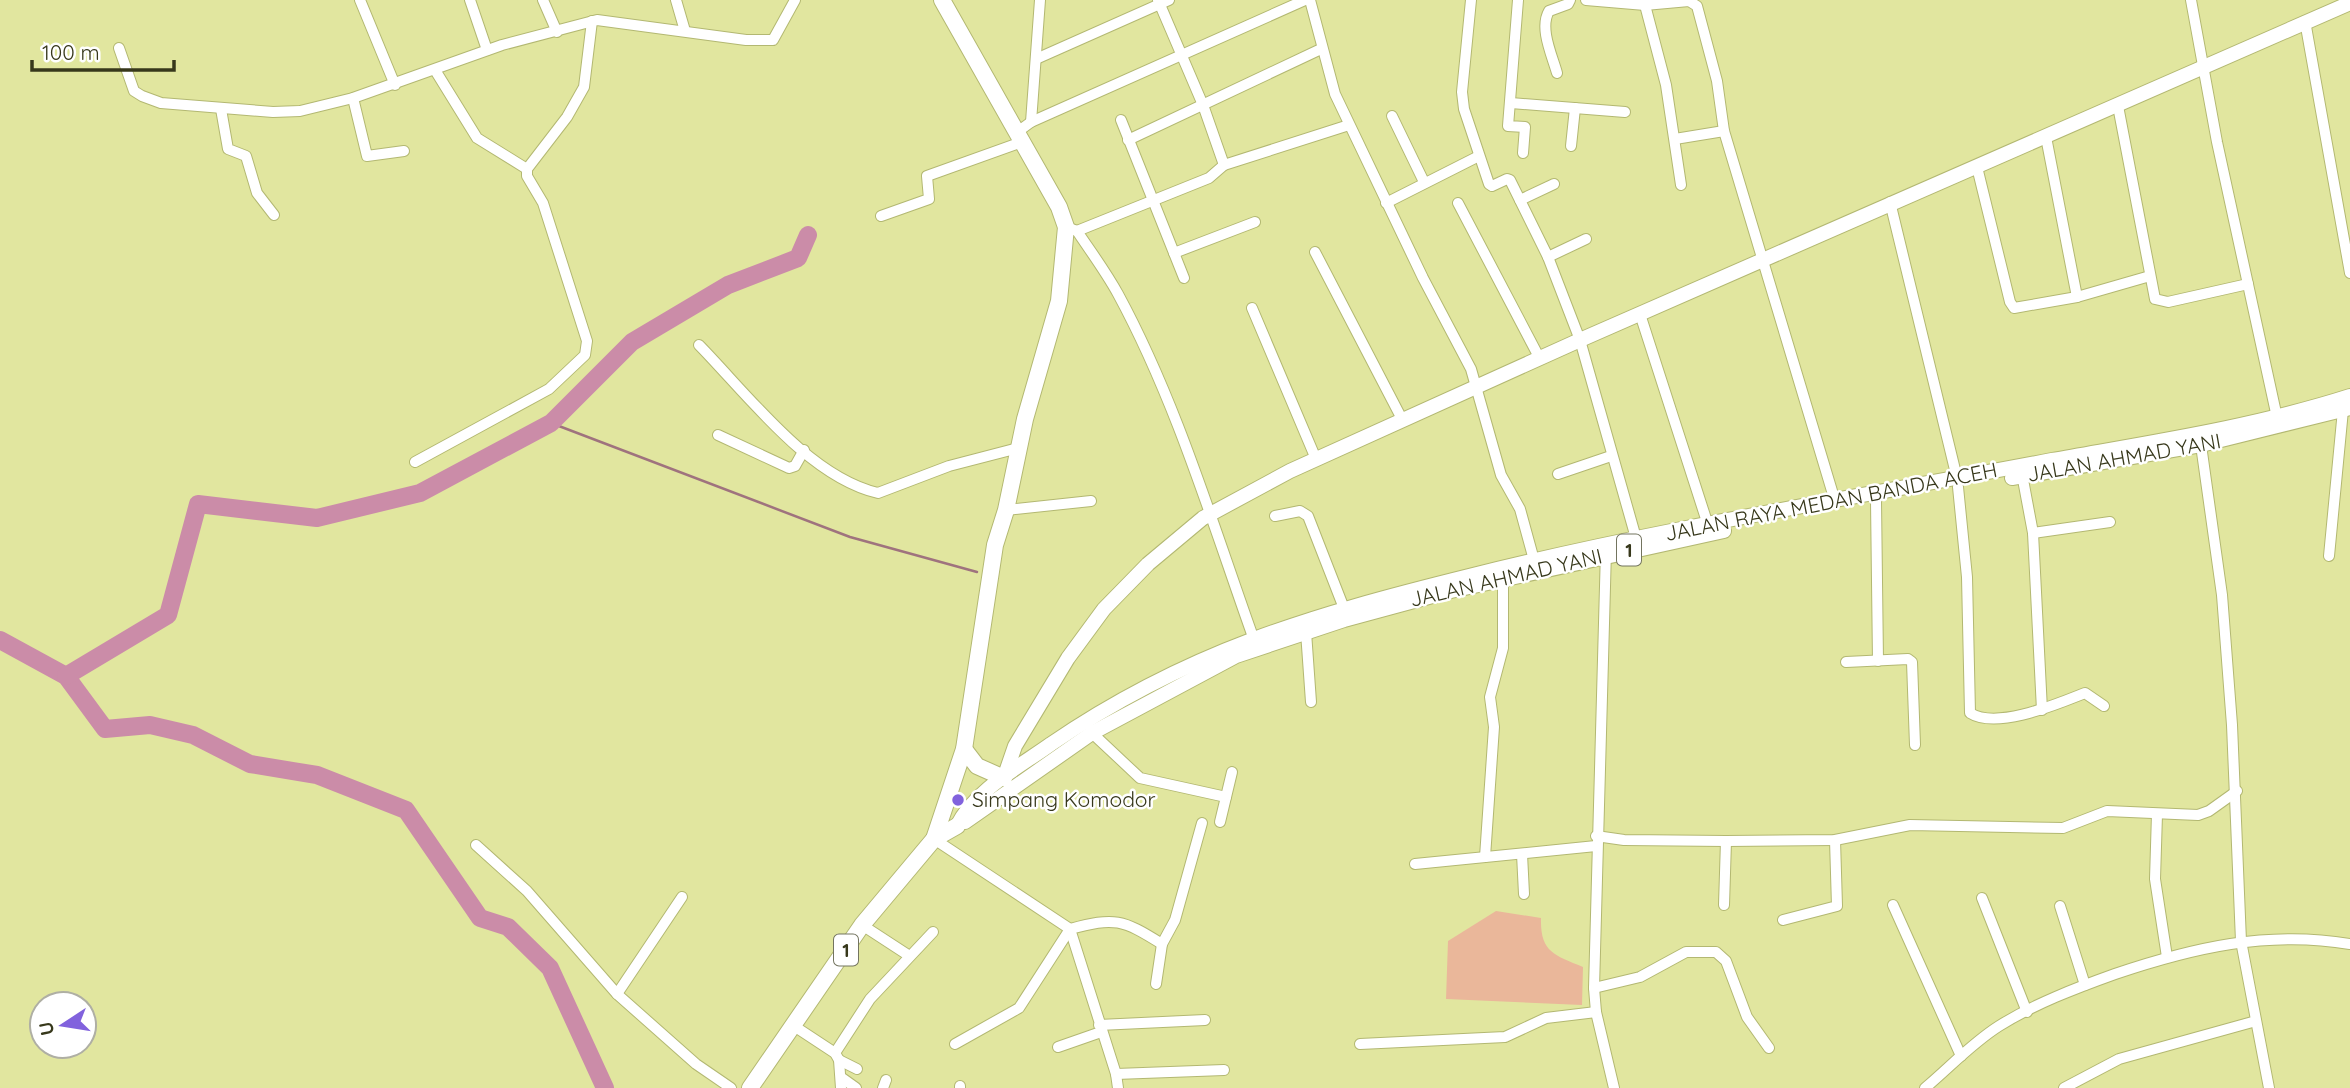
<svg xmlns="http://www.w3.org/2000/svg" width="2350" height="1088" font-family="Quicksand,sans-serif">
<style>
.green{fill:#eab79a}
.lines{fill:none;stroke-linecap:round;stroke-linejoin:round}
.stream{stroke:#9f737e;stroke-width:2.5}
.river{stroke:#cb8ca8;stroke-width:18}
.minor-casing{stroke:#b3b872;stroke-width:12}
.major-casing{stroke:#b3b872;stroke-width:16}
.highway-casing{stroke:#b3b872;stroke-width:18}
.minor{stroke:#fff;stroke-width:10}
.major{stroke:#fff;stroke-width:14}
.highway{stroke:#fff;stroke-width:16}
.poi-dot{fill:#8162dd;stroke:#fff;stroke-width:2.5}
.labels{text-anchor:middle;stroke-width:5;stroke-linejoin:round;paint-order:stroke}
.shield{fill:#fff;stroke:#73745f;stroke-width:2}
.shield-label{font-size:19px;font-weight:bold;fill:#37381b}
.street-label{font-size:21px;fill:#37381b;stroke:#fff}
.poi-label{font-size:21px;fill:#37381b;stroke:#fff;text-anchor:start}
</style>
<rect width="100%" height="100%" fill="#e1e69f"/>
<path class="green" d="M1496,911L1541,918C1540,952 1554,955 1583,967L1582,1005L1446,999L1448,941Z"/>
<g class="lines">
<path class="stream" d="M551,423L850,537L977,572"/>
<g class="river">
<path d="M0,640L66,676L105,729L150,725L193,735L250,764L317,775L406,810L480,918L508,927L550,968L605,1088"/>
<path d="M66,676L168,615L198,504L317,518L420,493L551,423L632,342L728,285L798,258L808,235"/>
</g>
<g class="minor-casing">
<g id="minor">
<path d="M360,0L395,85"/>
<path d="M470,0L487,50"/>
<path d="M543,0L557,32"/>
<path d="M676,0L685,31"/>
<path d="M1310,0L1335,94L1423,278L1471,369L1501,475L1520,509L1534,560"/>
<path d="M1471,0L1462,92L1464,109L1489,184L1492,186L1507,179L1510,180L1548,257L1580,340L1636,538"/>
<path d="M1518,0L1508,126L1525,127L1523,153"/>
<path d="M1586,0L1645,5L1689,1L1697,6L1717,81L1724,131L1835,501"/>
<path d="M2191,0L2217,142L2278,422"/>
<path d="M1645,5L1666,85L1681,185"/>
<path d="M2305,21L2350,273"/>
<path d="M119,48L134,91L142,96L161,103L273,112L300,111L353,98L502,45L597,20L746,40H773L795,0"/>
<path d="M1036,59L1169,0"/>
<path d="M435,70L477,138L527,169"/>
<path d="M1557,73C1552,55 1539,28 1549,11L1568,4L1570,0"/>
<path d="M353,98L367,156L404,151"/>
<path d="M1511,103L1625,112"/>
<path d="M2118,106L2155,299L2168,302L2248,284"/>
<path d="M221,109L228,149L246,156L257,193L274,215"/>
<path d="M1392,116L1424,182"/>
<path d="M1121,120L1184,278"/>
<path d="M1031,122L1040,0"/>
<path d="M1016,133L1031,122L1305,0"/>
<path d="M2046,137L2077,297"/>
<path d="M1675,139L1724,131"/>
<path d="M1128,140L1321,49"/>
<path d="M1571,146L1575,108"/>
<path d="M1224,165L1349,125"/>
<path d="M1977,167L2010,302L2014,308L2077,297L2150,276"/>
<path d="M1520,200L1554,184"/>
<path d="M1890,202L1957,478"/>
<path d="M1386,203L1479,156"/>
<path d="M1458,203L1540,359"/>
<path d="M881,216L929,199L927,176L1022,142"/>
<path d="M1066,227L1077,231C1091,252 1106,272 1118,294C1176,401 1212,522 1253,637"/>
<path d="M1077,231L1209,178L1224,165L1203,105L1158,0"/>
<path d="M1315,252L1403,421"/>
<path d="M1174,253L1255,222"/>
<path d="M1548,257L1586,239"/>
<path d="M1252,308L1316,459"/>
<path d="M1640,314L1708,525"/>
<path d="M699,345C748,395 809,477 878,493L949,466L1018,448"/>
<path d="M718,435L789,468L795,466L804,450"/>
<path d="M2201,445L2222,595L2232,725L2241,941L2269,1088"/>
<path d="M415,462L549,389L585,355L587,341L543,203L527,176V169L567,117L584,87L592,21"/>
<path d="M2021,469L2033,533L2042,710"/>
<path d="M1558,474L1611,456"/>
<path d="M1958,487L1967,577L1970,713C1997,730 2057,704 2085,693L2104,706"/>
<path d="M1876,501L1878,661"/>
<path d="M1006,510L1091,501"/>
<path d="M1275,516L1300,511L1308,516L1347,616"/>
<path d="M2033,533L2110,522"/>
<path d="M1606,550L1594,988L1596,1012L1614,1088"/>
<path d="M2329,556L2343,410"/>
<path d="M1306,632L1311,702"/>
<path d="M1846,662L1908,659L1912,662L1915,745"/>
<path d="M1092,733L1140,778L1226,797"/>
<path d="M2157,814L2155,879L2167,957"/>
<path d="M1220,822L1232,772"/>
<path d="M1596,836L1624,840L1726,841L1835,840L1910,825L2063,828L2107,811L2198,815L2209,811L2237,791"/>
<path d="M934,839L1070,929L1116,1074L1118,1088"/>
<path d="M476,845L527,891L617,994L696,1064L731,1088"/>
<path d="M1522,854L1524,894"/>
<path d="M1485,857L1494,727L1490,697L1503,648V578"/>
<path d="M1415,864L1596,846"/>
<path d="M1982,898L2027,1012"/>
<path d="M1724,905L1726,841"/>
<path d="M1893,905L1961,1056"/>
<path d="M2060,906L2085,985"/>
<path d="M1783,920L1837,906L1835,840"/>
<path d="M862,925L908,955"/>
<path d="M1156,984L1162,944L1175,920L1202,823"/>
<path d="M1594,988L1640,977L1686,952H1716L1726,961L1747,1017L1769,1048"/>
<path d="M617,994L682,897"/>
<path d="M1099,1025L1205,1020"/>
<path d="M794,1026L835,1053L839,1060L841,1088"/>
<path d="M955,1044L1019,1008L1070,929C1115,917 1122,919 1162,944"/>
<path d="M1360,1044L1505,1037L1546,1018L1596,1012"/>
<path d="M1058,1047L1101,1032"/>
<path d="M835,1053L870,999L933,932"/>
<path d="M839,1060L857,1069"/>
<path d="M1116,1074L1224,1070"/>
<path d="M842,1078L856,1088"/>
<path d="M960,1086V1088"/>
<path d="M883,1088L886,1080"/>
<path d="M1925,1088C1949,1068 1972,1043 1999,1026C2034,1004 2076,988 2115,974C2192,948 2268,930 2350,944"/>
<path d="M2064,1088L2119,1059L2256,1021"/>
</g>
</g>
<g class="major-casing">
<g id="major">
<path d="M2012,478L2201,445L2350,408"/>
<path d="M1004,778L1015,746L1068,658L1104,609L1148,564L1203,518L1290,471L1580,340L2350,3"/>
<path d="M965,822L1092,733L1236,656L1344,620L1451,591L1724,531"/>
<path d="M957,826C975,790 1019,767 1051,744C1187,651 1312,615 1469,576C1661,528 1858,497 2052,460C2152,442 2253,427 2350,396"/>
</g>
</g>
<g class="highway-casing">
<g id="highway">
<path d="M964,749L977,766L1004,778"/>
<path d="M934,839L964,749L995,545L1006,510L1025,419L1059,301L1066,227L1059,207L942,0"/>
<path d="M750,1088L862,925L934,839L957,826"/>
</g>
</g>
<use href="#minor" class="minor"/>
<use href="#major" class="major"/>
<use href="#highway" class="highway"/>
</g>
<circle class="poi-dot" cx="958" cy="800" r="7"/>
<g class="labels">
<g class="shield">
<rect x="1617" y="534.5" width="24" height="31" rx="5"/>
<rect x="834" y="934.5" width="24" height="31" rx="5"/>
</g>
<g class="shield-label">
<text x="1629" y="557">1</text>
<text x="846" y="957">1</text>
</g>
<g class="street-label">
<text transform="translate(2124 458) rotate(-10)" y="7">JALAN AHMAD YANI</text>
<text transform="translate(1831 502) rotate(-11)" y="7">JALAN RAYA MEDAN BANDA ACEH</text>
<text transform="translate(1506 578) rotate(-13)" y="7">JALAN AHMAD YANI</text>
</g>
<g class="poi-label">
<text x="972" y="807">Simpang Komodor</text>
</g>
</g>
<g transform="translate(63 1025) rotate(258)"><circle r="33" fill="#ffffff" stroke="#afafa4" stroke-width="2"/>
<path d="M0-5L12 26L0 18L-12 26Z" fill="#8162dd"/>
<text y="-10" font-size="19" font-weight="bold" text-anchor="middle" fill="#37381b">U</text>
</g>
<path d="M32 60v10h142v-10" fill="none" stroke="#37381b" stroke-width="3.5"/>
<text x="42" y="60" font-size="21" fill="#37381b" stroke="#ffffff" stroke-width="5" paint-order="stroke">100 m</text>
</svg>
